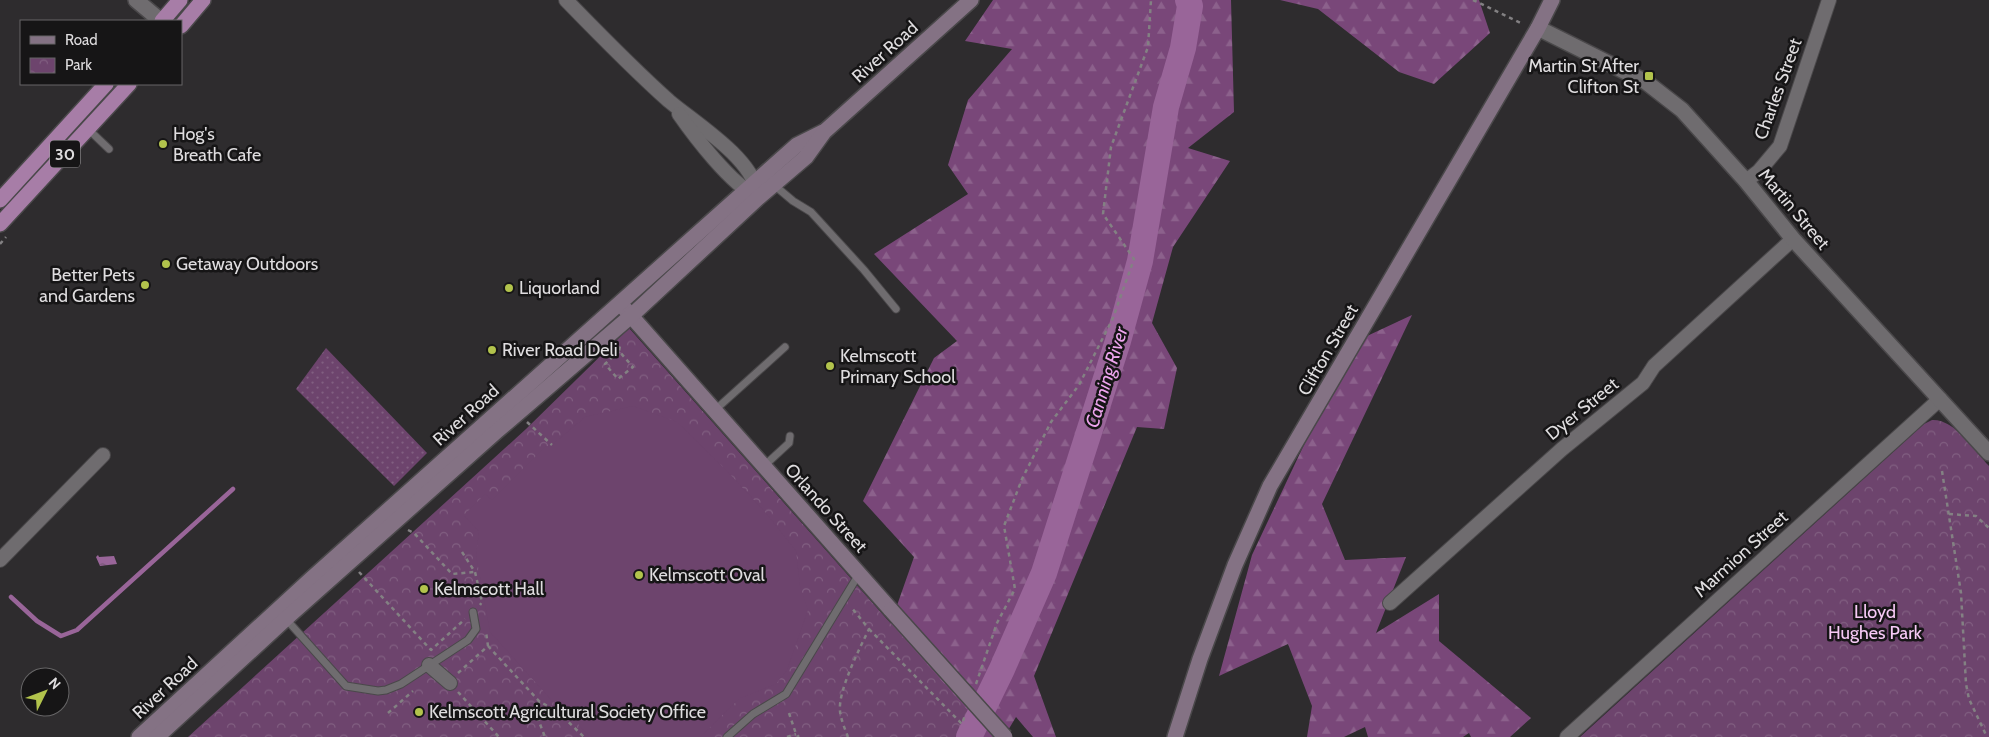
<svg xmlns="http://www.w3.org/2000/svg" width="1989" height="737" font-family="Cabin,sans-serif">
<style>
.grass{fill:url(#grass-dots)}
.forest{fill:url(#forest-firs)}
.park{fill:url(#park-crowns)}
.pitch{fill:#6d446d}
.water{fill:url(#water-ripples)}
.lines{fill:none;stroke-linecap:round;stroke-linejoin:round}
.stream{stroke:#996599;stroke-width:4.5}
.river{stroke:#996599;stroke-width:26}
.service-casing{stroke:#4a484a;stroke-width:9}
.minor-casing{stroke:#4a484a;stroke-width:16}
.tertiary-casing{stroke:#4a484a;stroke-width:18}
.secondary-casing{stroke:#4a484a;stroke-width:18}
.trunk-casing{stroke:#4a484a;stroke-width:18}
.path{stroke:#838183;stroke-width:2.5;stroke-dasharray:4 4;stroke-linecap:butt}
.service{stroke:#6f6c6f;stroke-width:7}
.minor{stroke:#6f6c6f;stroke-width:14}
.tertiary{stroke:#6f6c6f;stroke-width:15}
.secondary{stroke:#847284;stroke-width:15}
.trunk{stroke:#a77da7;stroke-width:15}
.secondary-bridge-casing{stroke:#4a484a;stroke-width:18;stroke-linecap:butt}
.secondary-bridge{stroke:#847284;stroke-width:15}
.poi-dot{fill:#b2c34c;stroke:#161516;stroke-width:2}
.labels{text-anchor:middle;stroke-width:5;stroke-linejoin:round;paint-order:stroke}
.shield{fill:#161516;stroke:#a3a1a3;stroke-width:1}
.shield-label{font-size:16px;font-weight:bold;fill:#dfdddf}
.street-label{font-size:18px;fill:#dfdddf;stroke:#161516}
.poi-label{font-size:18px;fill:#dfdddf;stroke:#161516;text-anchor:start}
.park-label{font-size:18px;fill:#f7caf6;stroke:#161516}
.water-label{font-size:19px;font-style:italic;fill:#eea5ee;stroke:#161516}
</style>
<defs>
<pattern id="grass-dots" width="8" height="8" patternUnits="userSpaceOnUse" patternTransform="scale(1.25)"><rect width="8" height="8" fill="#6d446d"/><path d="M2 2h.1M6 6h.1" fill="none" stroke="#815f81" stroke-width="1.8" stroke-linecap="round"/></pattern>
<pattern id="forest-firs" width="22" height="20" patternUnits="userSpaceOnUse" patternTransform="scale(1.25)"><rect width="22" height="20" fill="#794779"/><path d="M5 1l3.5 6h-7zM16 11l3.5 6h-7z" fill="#8c618c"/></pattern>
<pattern id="park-crowns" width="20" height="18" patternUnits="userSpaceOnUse" patternTransform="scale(1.25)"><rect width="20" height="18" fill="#6d446d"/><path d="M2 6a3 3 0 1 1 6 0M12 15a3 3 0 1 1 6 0" fill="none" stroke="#815f81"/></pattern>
<pattern id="water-ripples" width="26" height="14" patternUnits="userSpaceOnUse" patternTransform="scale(1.25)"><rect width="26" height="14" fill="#996599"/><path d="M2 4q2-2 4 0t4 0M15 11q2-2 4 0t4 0" fill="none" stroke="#775777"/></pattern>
</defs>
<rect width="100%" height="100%" fill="#2e2c2e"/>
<path class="grass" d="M326,348L427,453L394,486L296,389Z"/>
<g class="forest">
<path d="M993,0H1231L1234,112L1188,148L1230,161L1173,247L1152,323L1177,368L1164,429L1137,427L1034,676L1056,737H1033L1016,717L1004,737H798L881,651L914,557L863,501L934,358L957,341L874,254L968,194L948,165L968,100L1012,49L965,41Z"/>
<path d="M1280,0H1479L1490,33L1434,84L1399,72L1318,9Z"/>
<path d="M1412,315L1322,504L1345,560L1406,557L1376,633L1439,594V641L1531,718L1510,737H1471L1469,733L1463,737H1368L1365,727L1344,737H1307L1312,706L1288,644L1219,676L1252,555L1352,343Z"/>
</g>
<g class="park">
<path d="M629,328L971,714L957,737H188L526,429Z"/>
<path d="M1932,420C1955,419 1974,450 1989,466V737H1580L1924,424Z"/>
</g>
<path class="pitch" d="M633,406L677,422L726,470L766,513L796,551L800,586L808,610L787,670L776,684L740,698L700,737H590L568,713L556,705L490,632L476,555L479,532L464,515L485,494L492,500L545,447L552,445L585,417Z"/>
<path class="water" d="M98,555L99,557L114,556L117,564L100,566L96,557Z"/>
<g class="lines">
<path class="stream" d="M11,597L37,621L61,636L77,630L233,489"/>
<path class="river" d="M969,737L1002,669L1044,573L1118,341L1140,261L1166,107L1183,48L1190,6L1188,0"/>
<g class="service-casing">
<g id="service">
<path d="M88,129L109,149"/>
<path d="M774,185L793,201L811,212L864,270L896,309"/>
<path d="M715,410L785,347"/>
<path d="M764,466L789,443L790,436"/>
<path d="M286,619L346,686L378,691L386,690L401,684L468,640L476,629L473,612"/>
<path d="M727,737L753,714L786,694L859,574"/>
</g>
</g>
<g class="minor-casing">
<g id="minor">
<path d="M566,0C599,34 633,69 669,101C695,123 752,158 757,192"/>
<path d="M679,114C695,137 731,184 756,196"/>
<path d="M1746,181L1759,171L1780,146L1829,0"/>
<path d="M0,560L103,455"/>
<path d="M1390,603L1562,449L1643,383L1654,366L1793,239"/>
<path d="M429,665L450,683"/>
<path d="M1567,737L1940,399"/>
</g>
</g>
<g class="tertiary-casing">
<g id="tertiary">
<path d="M136,0L161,21"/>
<path d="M1538,28L1646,82L1682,110L1746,181L1793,239L1989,453"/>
</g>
</g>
<g class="secondary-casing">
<g id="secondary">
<path d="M625,309L891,610"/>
<path d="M139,737L311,579L781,159L797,145L823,132"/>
<path d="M157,737L291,614L497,431L631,316L758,198L806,157L824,132L971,0"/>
<path d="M1175,737L1200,659L1235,565L1270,486L1538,28L1552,0"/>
</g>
</g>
<g class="trunk-casing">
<g id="trunk">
<path d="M162,21L180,0"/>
<path d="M181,26L203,0"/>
<path d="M0,200L106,84"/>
<path d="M0,224L129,84"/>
</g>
</g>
<g class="path">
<path d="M1473,0L1523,24"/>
<path d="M0,244L6,237"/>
<path d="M619,351L605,364L618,379L633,367L619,351L620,346"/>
<path d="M527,422L552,445"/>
<path d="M1942,471L1961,593L1966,684L1969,699L1987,737"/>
<path d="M1949,514L1976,516L1989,528"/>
<path d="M408,530L414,533L452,574L474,572"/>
<path d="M462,552L475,572L482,602L480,605"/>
<path d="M359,572L431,650L465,619"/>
<path d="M869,629L962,724L965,715"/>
<path d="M488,646L539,701L558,712L584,737"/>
<path d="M458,673L488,646L486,632"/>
<path d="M976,684L997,623L1015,589L1004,526L1022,479L1051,422L1079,385L1113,318L1134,259L1103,214L1111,147L1148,47L1151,0"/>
<path d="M458,692L499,737"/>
<path d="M539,701L538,719L545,737"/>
<path d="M388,713L413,691"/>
<path d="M789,713L796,734L799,737"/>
<path d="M787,737L796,734"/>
<path d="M848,737C845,729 841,720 840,711C838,690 860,648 869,629L851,607"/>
</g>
<use href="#service" class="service"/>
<use href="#minor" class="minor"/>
<use href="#tertiary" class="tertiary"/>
<use href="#secondary" class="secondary"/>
<use href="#trunk" class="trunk"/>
<g class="secondary-bridge-casing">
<path id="secondary-bridge" d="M891,610L1005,737"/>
</g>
<use href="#secondary-bridge" class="secondary-bridge"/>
</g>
<g class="poi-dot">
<rect x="1644" y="71" width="10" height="10" rx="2.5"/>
<circle cx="163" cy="144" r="5"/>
<circle cx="166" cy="264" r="5"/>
<circle cx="145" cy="285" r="5"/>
<circle cx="509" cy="288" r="5"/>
<circle cx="492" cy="350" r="5"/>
<circle cx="830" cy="366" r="5"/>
<circle cx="639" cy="575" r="5"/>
<circle cx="424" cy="589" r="5"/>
<circle cx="419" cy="712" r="5"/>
</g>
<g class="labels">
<rect class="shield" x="50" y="140.5" width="30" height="27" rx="4"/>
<g class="shield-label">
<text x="65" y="160">30</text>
</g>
<g class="street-label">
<text transform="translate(885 52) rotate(-42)" y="6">River Road</text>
<text transform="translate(1778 89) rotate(-70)" y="6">Charles Street</text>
<text transform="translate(1794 209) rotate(50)" y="6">Martin Street</text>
<text transform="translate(1328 350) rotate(-60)" y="6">Clifton Street</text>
<text transform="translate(1582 409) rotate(-39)" y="6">Dyer Street</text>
<text transform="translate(466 415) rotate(-42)" y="6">River Road</text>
<text transform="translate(826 508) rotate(48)" y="6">Orlando Street</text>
<text transform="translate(1741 554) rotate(-42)" y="6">Marmion Street</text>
<text transform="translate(165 688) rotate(-43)" y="6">River Road</text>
</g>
<g class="poi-label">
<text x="1639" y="72" text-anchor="end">Martin St After<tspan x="1639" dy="21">Clifton St</tspan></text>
<text x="173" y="140">Hog's<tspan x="173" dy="21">Breath Cafe</tspan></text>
<text x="176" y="270">Getaway Outdoors</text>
<text x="135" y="281" text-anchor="end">Better Pets<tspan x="135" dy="21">and Gardens</tspan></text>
<text x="519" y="294">Liquorland</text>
<text x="502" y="356">River Road Deli</text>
<text x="840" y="362">Kelmscott<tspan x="840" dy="21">Primary School</tspan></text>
<text x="649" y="581">Kelmscott Oval</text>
<text x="434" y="595">Kelmscott Hall</text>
<text x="429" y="718">Kelmscott Agricultural Society Office</text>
</g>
<g class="park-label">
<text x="1875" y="618">Lloyd<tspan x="1875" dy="21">Hughes Park</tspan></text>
</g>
<g class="water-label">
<text transform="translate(1106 377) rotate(-73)" y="7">Canning River</text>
</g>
</g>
<rect x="20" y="20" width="162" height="65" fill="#161516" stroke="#666566"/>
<rect x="30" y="36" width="25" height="8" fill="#847284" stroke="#666566"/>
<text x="65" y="45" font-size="15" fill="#dfdddf">Road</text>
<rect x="30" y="58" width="25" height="15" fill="url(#park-crowns)" stroke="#666566"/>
<text x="65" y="70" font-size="15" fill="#dfdddf">Park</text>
<g transform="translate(45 692) rotate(48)"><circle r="24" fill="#161516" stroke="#666566"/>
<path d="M0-4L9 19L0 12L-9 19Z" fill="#b2c34c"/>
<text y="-8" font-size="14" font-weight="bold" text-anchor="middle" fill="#dfdddf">N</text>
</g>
</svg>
